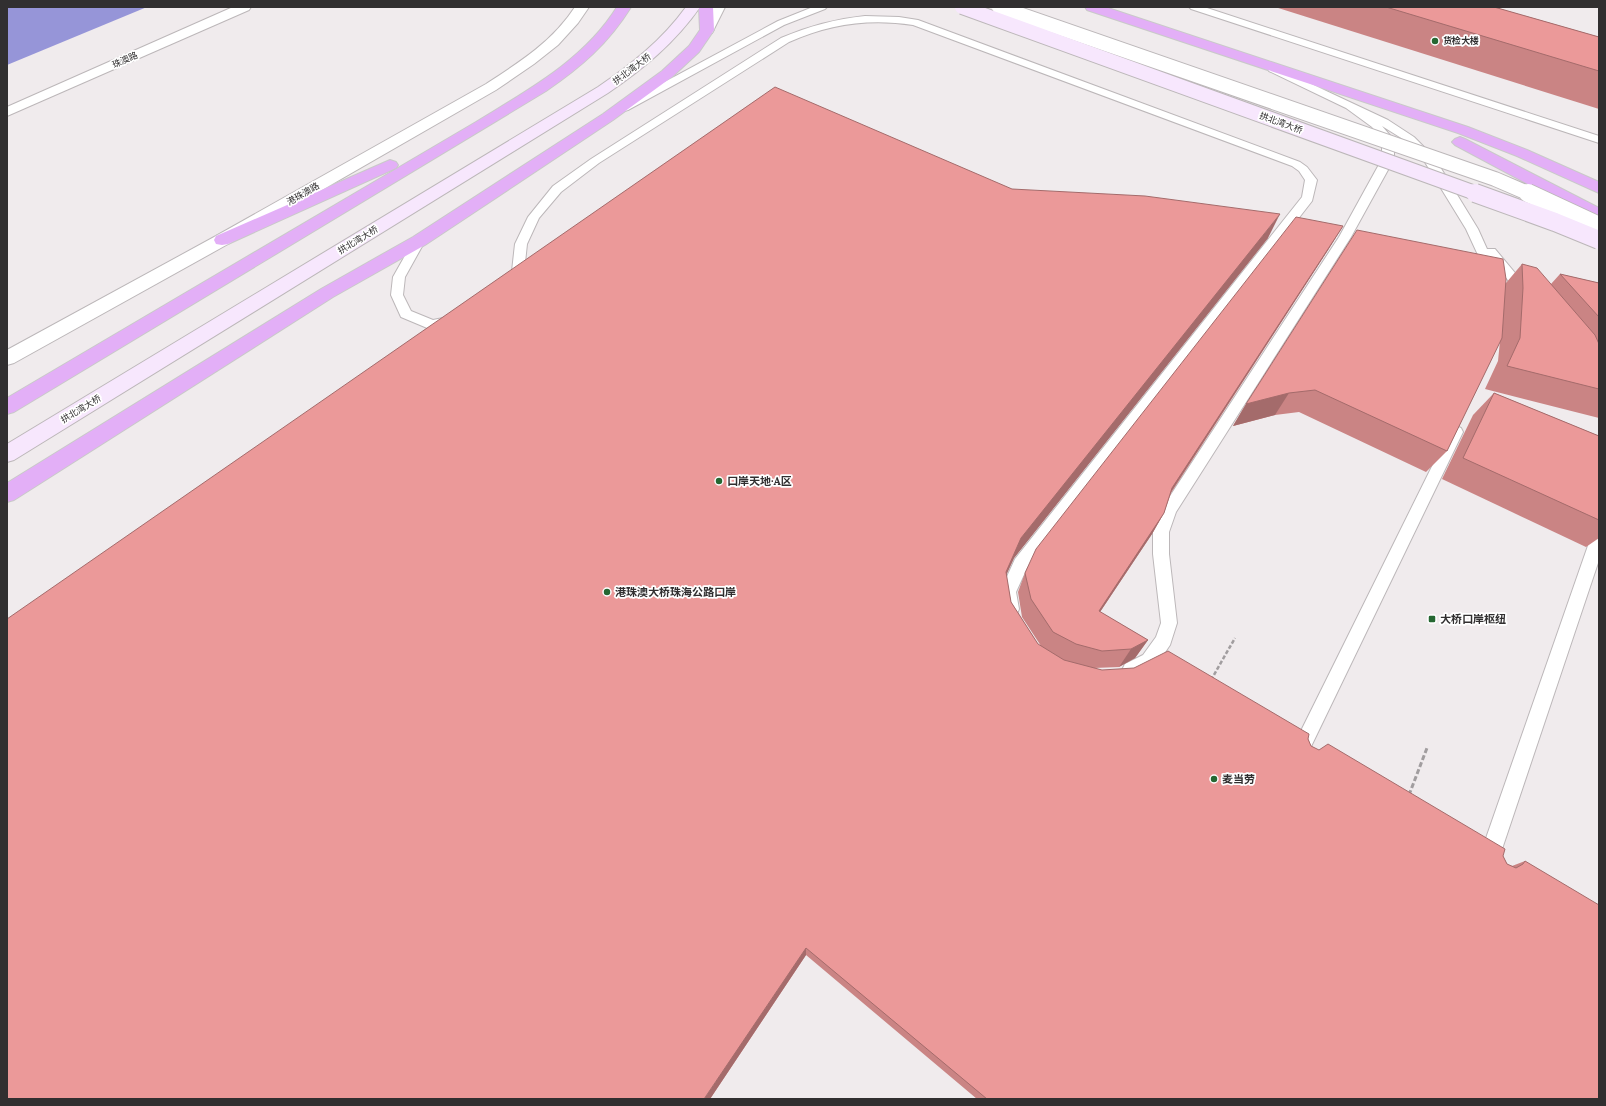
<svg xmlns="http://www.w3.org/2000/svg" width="1606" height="1106" font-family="Lora,'Noto Sans SC',serif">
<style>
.water{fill:#9695d8}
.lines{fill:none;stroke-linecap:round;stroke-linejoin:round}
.lane-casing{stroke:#bcb7b9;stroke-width:2}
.street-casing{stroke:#bcb7b9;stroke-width:2}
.secondary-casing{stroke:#bcb7b9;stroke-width:2}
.highway-casing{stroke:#c9c9c9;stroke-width:2}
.path-far1{stroke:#a19d9f;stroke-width:2.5;stroke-dasharray:4 2;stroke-linecap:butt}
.path{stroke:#a19d9f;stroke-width:3;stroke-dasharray:5 2.5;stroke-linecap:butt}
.lane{fill:#fff;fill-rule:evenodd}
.street{fill:#fff;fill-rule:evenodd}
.secondary{fill:#f7e7fd;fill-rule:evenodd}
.highway{fill:#e3aff7;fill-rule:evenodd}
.street-bridge-far1-casing{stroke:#bcb7b9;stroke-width:16;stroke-linecap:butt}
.street-bridge-casing{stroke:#bcb7b9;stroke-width:20;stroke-linecap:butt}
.secondary-bridge-far1-casing{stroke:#bcb7b9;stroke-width:16;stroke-linecap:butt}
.secondary-bridge-casing{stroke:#bcb7b9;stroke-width:20;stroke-linecap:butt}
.street-bridge-far1{stroke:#fff;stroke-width:14}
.street-bridge{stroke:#fff;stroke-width:18}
.secondary-bridge-far1{stroke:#f7e7fd;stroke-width:14}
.secondary-bridge{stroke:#f7e7fd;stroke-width:18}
.wall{fill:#ca8484}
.shaded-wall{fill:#a46b6b}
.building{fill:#eb9999;stroke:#a46b6b}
.poi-dot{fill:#256732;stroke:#fff;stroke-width:1.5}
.labels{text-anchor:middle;stroke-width:3.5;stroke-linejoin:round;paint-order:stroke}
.far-poi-label{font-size:9px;font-weight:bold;fill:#312f30;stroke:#fff;text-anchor:start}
.far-street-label{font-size:9px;fill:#312f30;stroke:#fff}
.poi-label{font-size:11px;font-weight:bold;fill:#312f30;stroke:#fff;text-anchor:start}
</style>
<rect width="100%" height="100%" fill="#f0ebed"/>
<path class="water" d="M7,7H147L7,65Z"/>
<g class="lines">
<g class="lane-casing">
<g id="lane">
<path d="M813,7H827L825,9L784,25L628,110L624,111L619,108L620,106L778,21Z"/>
<path d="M1189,7H1204L1599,136V143L1191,9Z"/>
<path d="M865,16L899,17L918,20L1300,162L1307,167L1317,180L1312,201L1027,568L1016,592L1019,609L1017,614L1011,616L1005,614L1000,592L1015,559L1302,197L1305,180L1299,171L1292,166L913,25C869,18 829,24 789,42L599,163L561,192L539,218L527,244L524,272C519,280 516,289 505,286L504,283L512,271L515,244L528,217L553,186L591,159L781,38C809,26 836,19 865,16Z"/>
<path d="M1273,66L1388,120L1414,137L1434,157L1478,229L1487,249H1495L1531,292L1530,295L1525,296L1520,295L1495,264L1497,276L1495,279L1491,280L1487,279L1484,268L1466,229L1423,159L1406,141L1382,126L1394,140V159L1351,237L1176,512L1169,532V554L1177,623L1170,645L1155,667L1131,678L1125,676L1122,670L1125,664L1143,655L1156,637L1161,623L1153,554V532L1161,510L1339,237L1382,159V140L1372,127L1346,108L1269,71L1268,69Z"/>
<path d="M419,237L423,238L425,241L405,277L403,295L411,311L433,320L453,316L458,318L460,321L458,324L432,330L401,317L391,295L393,277L415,238Z"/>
<path d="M1456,426L1461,428L1463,432L1305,759L1299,762L1293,759L1290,753L1293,747L1449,432L1451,428Z"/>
<path d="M1599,530V560L1497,864L1494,871L1487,874L1480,871L1477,864L1591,537L1593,532Z"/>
</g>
</g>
<g class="street-casing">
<g id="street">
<path d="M233,7H251L249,10L7,116V107Z"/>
<path d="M575,7H589L578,23L558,45L534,64L496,90L228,244L14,363L7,365V350L216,236L486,84C520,62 553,41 575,7Z"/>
<path d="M711,7H725L712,33H702L700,30Z"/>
</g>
</g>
<g class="secondary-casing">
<path id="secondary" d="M686,7H700C675,43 643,69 608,93L14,460L7,462V444L598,87C632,64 662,40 686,7Z"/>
</g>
<g class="highway-casing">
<g id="highway">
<path d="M617,7H631C608,44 581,67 546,91L14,412L7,414V398L476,122C528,90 584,60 617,7Z"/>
<path d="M699,7H713L714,30L699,52L672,77L613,120L425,245L333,297L14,500L7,502V483L321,289L413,237L603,114L662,71L689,46L700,30Z"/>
<path d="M1085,7H1105L1468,127L1527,150L1599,182V193L1517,156L1458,133L1087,10Z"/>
<path d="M1460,137L1465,139L1599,208V220L1593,219L1455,145L1452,142L1455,139Z"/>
<path d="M390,160L396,162L398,165L396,168L228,244L222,245L216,244L214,240L216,236Z"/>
</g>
</g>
<path class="path-far1" d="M1211,680L1235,638"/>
<path class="path" d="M1409,795L1427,748"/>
<use href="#lane" class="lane"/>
<use href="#street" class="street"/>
<use href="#secondary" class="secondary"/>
<use href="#highway" class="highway"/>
<g class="street-bridge-far1-casing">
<path id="street-bridge-far1" d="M999,7L1495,179L1530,194"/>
</g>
<g class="street-bridge-casing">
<path id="street-bridge" d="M1528,193L1599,226"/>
</g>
<g class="secondary-bridge-far1-casing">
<path id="secondary-bridge-far1" d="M962,7L1478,194"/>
</g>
<g class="secondary-bridge-casing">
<path id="secondary-bridge" d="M1475,193L1555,222L1599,240"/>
</g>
<use href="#street-bridge-far1" class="street-bridge-far1"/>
<use href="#street-bridge" class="street-bridge"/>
<use href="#secondary-bridge-far1" class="secondary-bridge-far1"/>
<use href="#secondary-bridge" class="secondary-bridge"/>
</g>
<g class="wall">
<path d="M1275,7H1494L1599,37V109Z"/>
<path d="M1012,189L1268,238L1014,558L1006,575L1011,602L1038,644L1041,646L1022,617L1018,592L1025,573L1343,226L1328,250L1171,493L1164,513L1152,534L1100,612L1148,640L1135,658L1119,667L1094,668L1308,739L1311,746L1503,856L1507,864L1512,866L1525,861L1599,1099H977L806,955L710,1099Z"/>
<path d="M1522,264L1551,284L1560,274L1599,283V418L1485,389L1498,361L1500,341L1447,451L1426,472L1299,412L1275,415L1233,426L1246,404L1506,283Z"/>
<path d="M1494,393L1599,436V538L1586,547L1442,479L1473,415Z"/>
</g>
<g class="shaded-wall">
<path d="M1280,214L1268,238L1014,558L999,591L1006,572L1021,538Z"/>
<path d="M1343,226L1328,250L1160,509L1172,488Z"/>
<path d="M1289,393L1275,415L1233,426L1246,404Z"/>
<path d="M1164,513L1152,534L1088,630L1099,611Z"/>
<path d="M1148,640L1135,658L1119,667L1131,649Z"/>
<path d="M806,948V955L710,1099H704Z"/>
</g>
<g class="building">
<path d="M1386,7H1494L1599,37V71Z"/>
<path d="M775,87L1012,189L1145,196L1280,214L1021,538L1006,572L1011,602L1038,644L1064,660L1102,670L1134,668L1168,651L1309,734L1308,739L1311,746L1319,750L1328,744L1505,849L1503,856L1507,864L1516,868L1523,864L1525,861L1599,905V1099H987L806,948L704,1099H7V619Z"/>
<path d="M1296,217L1343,226L1172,488L1164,513L1099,611L1148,640L1131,649L1102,651L1076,644L1053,632L1031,599L1025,573L1036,549Z"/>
<path d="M1357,230L1503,259L1506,279L1502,338L1447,451L1315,390L1289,393L1246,404Z"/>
<path d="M1522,264L1537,268L1595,335L1599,344V389L1507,366L1520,338L1523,288Z"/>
<path d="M1560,274L1599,283V317Z"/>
<path d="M1494,393L1599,436V520L1463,458Z"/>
</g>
<g class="poi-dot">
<circle cx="1435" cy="41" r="4"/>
<circle cx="719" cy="481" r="4"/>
<circle cx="607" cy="592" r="4"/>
<rect x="1428" y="615" width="8" height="8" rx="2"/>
<circle cx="1214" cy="779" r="4"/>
</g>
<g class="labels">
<g class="far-poi-label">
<text x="1443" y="44">货检大楼</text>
</g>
<g class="far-street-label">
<text transform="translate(125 60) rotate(-24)" y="3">珠澳路</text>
<text transform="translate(632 69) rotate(-37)" y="3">拱北湾大桥</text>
<text transform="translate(1281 123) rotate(20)" y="3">拱北湾大桥</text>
<text transform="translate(303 194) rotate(-30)" y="3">港珠澳路</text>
<text transform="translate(358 240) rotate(-31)" y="3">拱北湾大桥</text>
<text transform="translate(81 409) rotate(-31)" y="3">拱北湾大桥</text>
</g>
<g class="poi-label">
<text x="727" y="485">口岸天地·A区</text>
<text x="615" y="596">港珠澳大桥珠海公路口岸</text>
<text x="1440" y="623">大桥口岸枢纽</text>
<text x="1222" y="783">麦当劳</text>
</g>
</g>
<rect width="1606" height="1106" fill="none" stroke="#312f30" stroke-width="16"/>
</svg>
